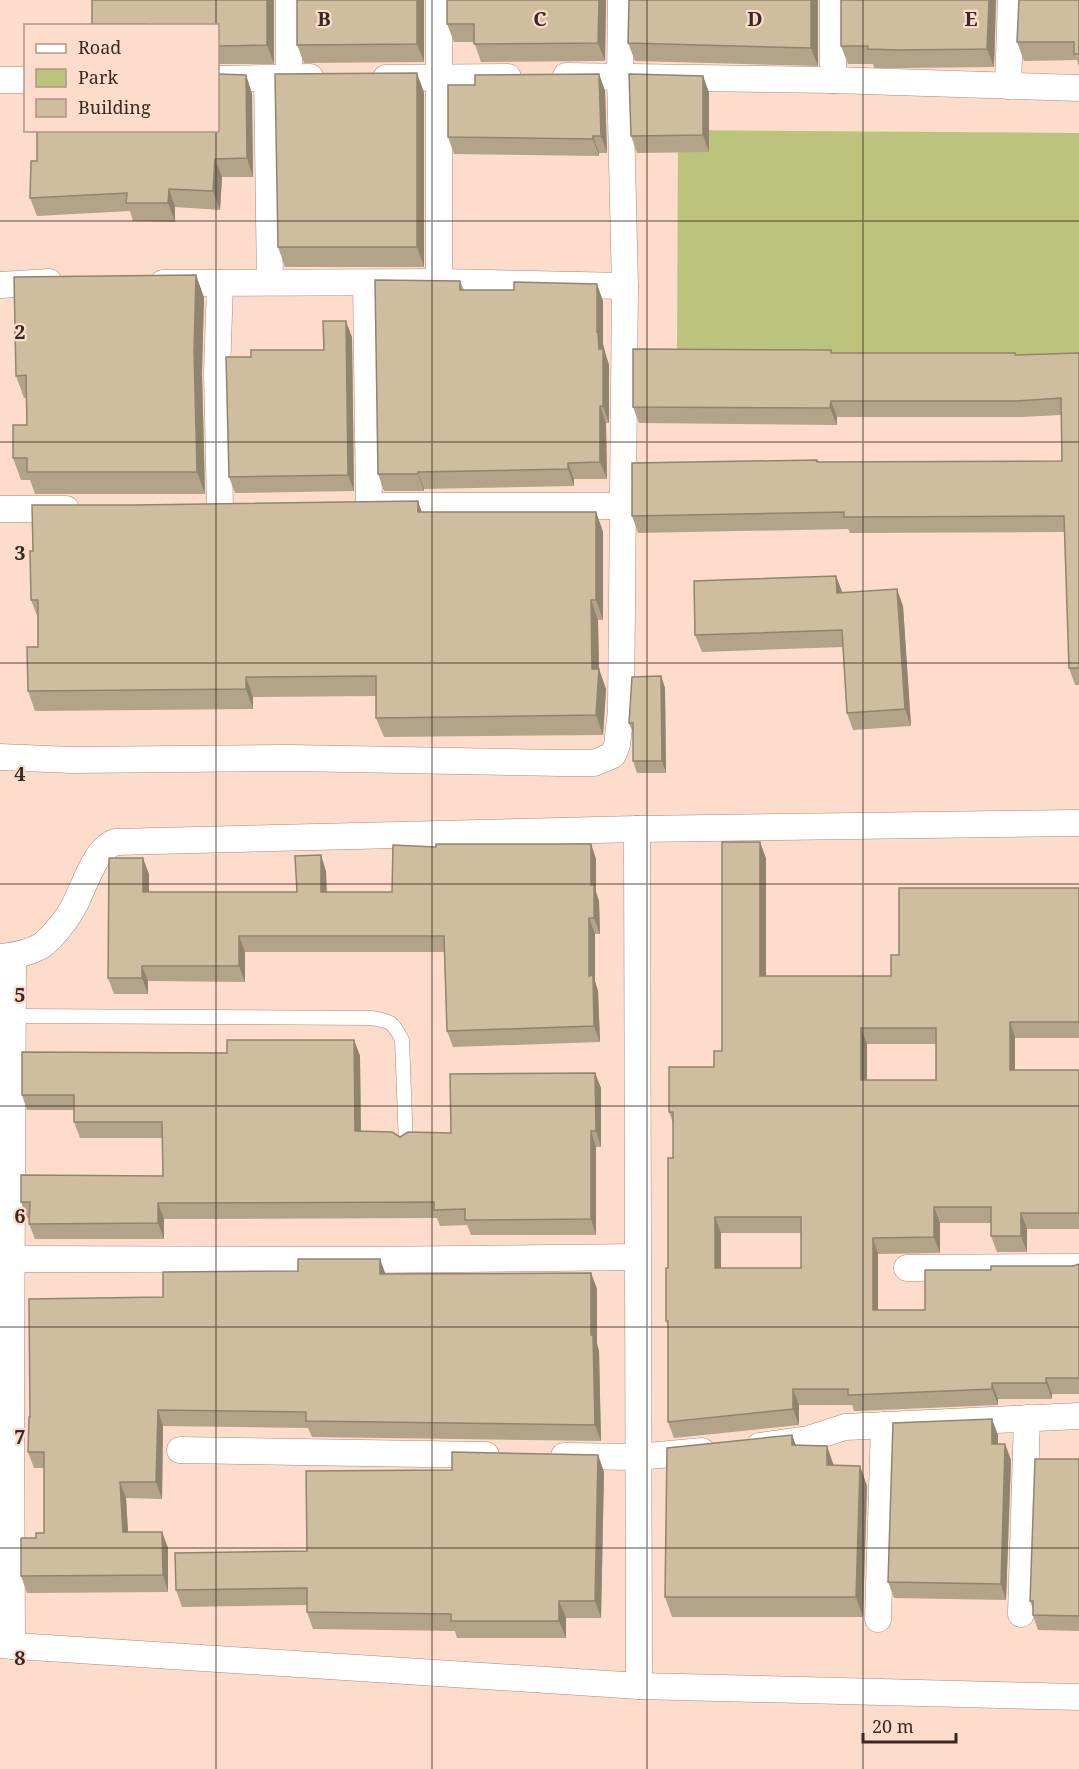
<svg xmlns="http://www.w3.org/2000/svg" width="1079" height="1769" font-family="'Noto Serif',serif">
<style>
.green{fill:#bcc37c}
.lines{fill:none;stroke-linecap:round;stroke-linejoin:round}
.lane-casing{stroke:#a78878;stroke-width:15}
.street-casing{stroke:#a78878;stroke-width:27}
.lane{stroke:#fff;stroke-width:14}
.street{stroke:#fff;stroke-width:26}
.wall{fill:#b2a389;fill-rule:evenodd}
.shaded-wall{fill:#91846f}
.building{fill:#cfbd9f;stroke:#91846f;stroke-width:1.5;fill-rule:evenodd}
.grid{fill:none;stroke:#372a24;stroke-width:1.5;stroke-opacity:0.55}
.grid-label{font-size:20px;text-anchor:middle;font-weight:bold;fill:#372a24;stroke:#fedccb;stroke-width:4.5;stroke-linejoin:round;paint-order:stroke}
</style>
<rect width="100%" height="100%" fill="#fedccb"/>
<path class="green" d="M678,130L1079,133V360L677,358Z"/>
<g class="lines">
<g class="lane-casing">
<path id="lane" d="M13,1016L371,1018C391,1021 393,1022 402,1040L406,1144"/>
</g>
<g class="street-casing">
<g id="street">
<path d="M289,0V77"/>
<path d="M439,0V282"/>
<path d="M566,76L833,80L1079,88"/>
<path d="M386,78L508,77"/>
<path d="M218,79L310,77"/>
<path d="M267,79L270,282"/>
<path d="M0,80H26"/>
<path d="M833,80V0"/>
<path d="M1008,86L1011,0"/>
<path d="M163,283L439,282L625,286"/>
<path d="M220,283L217,373L220,507"/>
<path d="M366,283L369,506"/>
<path d="M0,285L49,282"/>
<path d="M384,506H622"/>
<path d="M0,509H66"/>
<path d="M0,757L72,760L291,758L562,763H594L613,755L617,745L621,710L625,286L620,76L621,0"/>
<path d="M637,829L639,1686"/>
<path d="M0,957C13,956 29,953 41,946C52,938 68,918 74,906C84,888 95,847 116,842L637,829L1079,823"/>
<path d="M13,1259L361,1260L637,1257"/>
<path d="M907,1268L1079,1267"/>
<path d="M759,1446L808,1439L845,1427L1079,1416"/>
<path d="M180,1450L486,1455"/>
<path d="M564,1456L638,1457L702,1451"/>
<path d="M1021,1614L1027,1418"/>
<path d="M878,1619L884,1425"/>
<path d="M0,1645L639,1686L1079,1697"/>
<path d="M12,1646L11,1404L13,956"/>
</g>
</g>
<use href="#lane" class="lane"/>
<use href="#street" class="street"/>
</g>
<g class="wall">
<path d="M92,0H274V64H218V26H92Z"/>
<path d="M297,0H424V62L304,63L297,45Z"/>
<path d="M606,0L605,61L481,62L474,42H454L447,24Z"/>
<path d="M629,0H818V66L635,61L628,43Z"/>
<path d="M996,0L994,67L906,68H874L873,64H848L841,46Z"/>
<path d="M1079,0V67L1077,60L1024,61L1017,42Z"/>
<path d="M599,74L605,91L607,153H599V156L454,154L448,137L475,85Z"/>
<path d="M246,75L252,94L253,177H222L220,210L175,207V222L133,221L130,211L37,216L30,198L37,161Z"/>
<path d="M703,76L709,93V152L637,153L631,136Z"/>
<path d="M424,92V267H285L278,247Z"/>
<path d="M460,281L464,290L603,301V344L605,352L609,365V423H606L607,479H574V486L424,489V491H384L378,474Z"/>
<path d="M204,297L202,373L205,494H35L30,480H21L13,458L27,425L26,398H24L16,376Z"/>
<path d="M352,337L354,491L235,493L229,477L251,357L324,350Z"/>
<path d="M832,353L1015,355L1079,353V685H1075L1069,668L1065,532L850,533L848,529L638,533L632,516L817,460L818,462L1062,461L1061,415L1021,417H837V425L639,423L633,407Z"/>
<path d="M422,512H596L603,532V620H598L599,669L606,689L603,735L384,737L376,718V696L253,697V709L35,711L28,691L38,647V618L31,600Z"/>
<path d="M836,576L842,593L903,606L911,726L853,730L847,713L843,647L702,652L695,635Z"/>
<path d="M661,676L665,688L666,773H637L633,761V733L629,723Z"/>
<path d="M591,844L596,859V892L599,901L600,934H595V981L598,991L600,1042L453,1047L447,1031L444,952H245V982L148,981V994H114L108,978L149,874V892H297L326,871L327,892H392L436,847Z"/>
<path d="M766,858V976H891L899,955L1079,888V1038H1015V1070H1079V1229H1027V1252H997L991,1236V1223H940V1253L878,1254V1310H925L991,1270L1073,1266L1079,1264V1394H1052V1399H998V1405L857,1411H854L852,1405H799V1425L674,1438L668,1422V1328L666,1321L673,1158V1123L669,1112L714,1067L722,1051ZM867,1044H936V1080H867ZM721,1233H801V1268H721Z"/>
<path d="M354,1040L360,1056L361,1131L400,1137L451,1133L595,1073L601,1088V1147H596V1235H471L467,1225L440,1226L437,1218L164,1219V1239H35L29,1224V1218H27L21,1202L163,1176L162,1138H80L74,1122V1110H27L22,1095L227,1053Z"/>
<path d="M591,1273L597,1289V1344L599,1351L601,1441L312,1437L308,1428L163,1426L162,1499L126,1498L128,1532H162L168,1548V1592L27,1593L21,1576L36,1538L44,1533V1468H34L28,1452L30,1417L163,1297L386,1274Z"/>
<path d="M792,1435L796,1445L834,1466H860L867,1486L863,1617H672L665,1597Z"/>
<path d="M998,1435V1444H1005L1011,1460L1006,1600L894,1598L888,1582Z"/>
<path d="M598,1455L604,1472L601,1618H566V1638H457L455,1631L313,1629L307,1612V1605L182,1607L176,1590L307,1551L452,1470Z"/>
<path d="M1079,1459V1631L1038,1630L1033,1615V1609L1030,1601Z"/>
</g>
<g class="shaded-wall">
<path d="M267,0H274V64L267,45Z"/>
<path d="M417,0H424V62L417,44Z"/>
<path d="M599,0H606L605,61L598,43Z"/>
<path d="M811,0H818V66L811,48Z"/>
<path d="M989,0H996L994,67L987,49Z"/>
<path d="M417,73L424,92V267L417,247Z"/>
<path d="M599,74L605,91L607,153L601,136Z"/>
<path d="M246,75L252,94L253,177L247,158Z"/>
<path d="M703,76L709,93V152L703,135Z"/>
<path d="M593,136L599,153V156L593,139Z"/>
<path d="M215,159L222,177L220,210L213,191Z"/>
<path d="M169,189L175,207V222L168,203Z"/>
<path d="M196,275L204,297L202,373L205,494L197,472L194,351Z"/>
<path d="M597,284L603,301V344L605,352L609,365V423L603,406L597,332Z"/>
<path d="M346,321L352,337L354,491L348,475Z"/>
<path d="M831,401L837,417V425L830,408Z"/>
<path d="M600,406L606,423L607,479L600,462Z"/>
<path d="M568,463L574,479V486L568,469Z"/>
<path d="M418,472L424,489V491L418,474Z"/>
<path d="M418,501L425,521L418,512Z"/>
<path d="M596,512L603,532V620L596,600Z"/>
<path d="M836,576L843,594L837,593Z"/>
<path d="M897,589L903,606L911,726L905,709Z"/>
<path d="M591,600L598,620L599,673V669L606,689L603,735L596,715L592,669Z"/>
<path d="M661,676L665,688L666,773L662,761Z"/>
<path d="M246,677L253,697V709L246,689Z"/>
<path d="M760,842L766,858V992L760,976Z"/>
<path d="M591,844L596,859V892L599,901L600,934L594,918L591,885Z"/>
<path d="M321,855L326,871L327,908L321,892Z"/>
<path d="M143,858L149,874V908L143,892Z"/>
<path d="M589,918L595,934V981L598,991L600,1042L594,1026L589,976Z"/>
<path d="M239,936L245,952V982L239,966Z"/>
<path d="M142,966L148,981V994L142,978Z"/>
<path d="M1010,1022L1015,1038V1086L1010,1070Z"/>
<path d="M861,1028L867,1044V1096L861,1080Z"/>
<path d="M354,1040L360,1056L361,1147L355,1131Z"/>
<path d="M595,1073L601,1088V1147L596,1131Z"/>
<path d="M591,1131L596,1147V1235L591,1219Z"/>
<path d="M158,1203L164,1219V1239L158,1223Z"/>
<path d="M934,1207L940,1223V1253L934,1237Z"/>
<path d="M1021,1213L1027,1229V1252L1021,1236Z"/>
<path d="M715,1217L721,1233V1284L715,1268Z"/>
<path d="M873,1238L878,1254V1326L873,1310Z"/>
<path d="M380,1259L386,1275L380,1274Z"/>
<path d="M591,1273L597,1289V1344L599,1351L601,1441L595,1425L591,1335Z"/>
<path d="M1046,1378L1052,1394V1399L1046,1383Z"/>
<path d="M992,1383L998,1399V1405L992,1389Z"/>
<path d="M793,1389L799,1405V1425L793,1409Z"/>
<path d="M158,1410L163,1426L162,1499L156,1482Z"/>
<path d="M992,1419L998,1435V1460L992,1444Z"/>
<path d="M792,1435L799,1455L792,1445Z"/>
<path d="M1005,1444L1011,1460L1006,1600L1001,1584Z"/>
<path d="M827,1446L834,1466L827,1465Z"/>
<path d="M598,1455L604,1472L601,1618L595,1601Z"/>
<path d="M860,1466L867,1486L863,1617L856,1597Z"/>
<path d="M120,1482L126,1498L129,1548L123,1532Z"/>
<path d="M162,1532L168,1548V1592L163,1575Z"/>
<path d="M559,1601L566,1618V1638L559,1621Z"/>
</g>
<g class="building">
<path d="M92,0H267V45L218,46V26H145V24H92Z"/>
<path d="M297,0H417V44L297,45Z"/>
<path d="M447,0H599L598,43L474,44V24H447Z"/>
<path d="M629,0H811V48L628,43Z"/>
<path d="M841,0H989L987,49L899,50L868,49V46H841Z"/>
<path d="M1019,0H1079V54H1074V42H1017Z"/>
<path d="M417,73V247H278L275,74Z"/>
<path d="M218,74L246,75L247,158L215,159L213,191L169,189L168,203H126L127,193L30,198L31,161H37V130H218Z"/>
<path d="M599,74L601,136H593V139L448,137V85H475V75Z"/>
<path d="M629,74L703,76V135L631,136Z"/>
<path d="M196,275L194,351L197,472H27V458H13V425H27L26,375L16,376L14,277Z"/>
<path d="M375,280L460,281V290H514V282L597,284V332H598L599,349H603V406H600V462L568,463V469L418,472V474H378Z"/>
<path d="M323,321H346L348,475L229,477L226,357H251V350H324Z"/>
<path d="M633,349L831,350V353H1015V355L1079,353V668H1069L1064,516L844,517V512L632,516V463L817,460V462L1062,461L1061,398L1015,401H831L830,408L633,407Z"/>
<path d="M418,501V512H596V600H591L592,669H599L596,715L376,718V676L246,677V689L28,691L27,647H38V600H31L30,551H33L32,505H135Z"/>
<path d="M836,576L837,593L897,589L905,709L847,713L842,630L695,635L694,581Z"/>
<path d="M661,676L662,761H633V723H629L632,677Z"/>
<path d="M722,842H760V976H891V955H899V888H1079V1022H1010V1070H1079V1213H1021V1236H991V1207H934V1237L873,1238V1310H925V1270H991V1266H1073L1079,1264V1378H1046V1383H992V1389L851,1395H848V1389H793V1409L668,1422V1321H666V1268H668V1158H673V1112H669V1067H714V1051H722ZM861,1028H936V1080H861ZM715,1217H801V1268H715Z"/>
<path d="M436,844H591V885H594V918H589V976L593,975L594,1026L447,1031L444,936H239V966H142V978H108L109,858H143V892H297L295,856L321,855V892H392L393,845L436,847Z"/>
<path d="M227,1040H354L355,1131L392,1132L400,1137L408,1132L451,1133L450,1074L595,1073L596,1131H591V1219L465,1220V1209L434,1210V1202L158,1203V1223L29,1224L30,1202H21V1175L163,1176L162,1122H74V1095H22V1052L227,1053Z"/>
<path d="M298,1259H380V1274L591,1273V1335H593L595,1425L306,1421V1412L158,1410L156,1482H120L123,1532H162L163,1575L21,1576V1538H36V1533H44V1452H28L29,1417H30L29,1299L163,1297V1272L298,1271Z"/>
<path d="M992,1419V1444H1005L1001,1584L888,1582L893,1423Z"/>
<path d="M792,1435V1445L827,1446V1465L860,1466L856,1597H665L667,1448Z"/>
<path d="M452,1452L598,1455L595,1601H559V1621H451V1614L307,1612V1588L176,1590L175,1553L307,1551L306,1471L452,1470Z"/>
<path d="M1035,1459H1079V1616L1033,1615V1601H1030Z"/>
</g>
<path class="grid" d="M216,0V26M432,0V1769M647,0V1769M863,0V1769M216,130V1769M0,221H1079M0,442H1079M0,663H1079M0,884H1079M0,1106H1079M0,1327H1079M0,1548H1079"/>
<g class="grid-label">
<text x="324" y="26">B</text>
<text x="540" y="26">C</text>
<text x="755" y="26">D</text>
<text x="971" y="26">E</text>
<text x="20" y="339">2</text>
<text x="20" y="560">3</text>
<text x="20" y="781">4</text>
<text x="20" y="1002">5</text>
<text x="20" y="1223">6</text>
<text x="20" y="1444">7</text>
<text x="20" y="1665">8</text>
</g>
<rect x="24" y="24" width="195" height="108" fill="#fedccb" stroke="#ae9588" stroke-width="1.5"/>
<rect x="36" y="44" width="30" height="9" fill="#ffffff" stroke="#ae9588" stroke-width="1.5"/>
<text x="78" y="54" font-size="18" fill="#372a24">Road</text>
<rect x="36" y="69" width="30" height="18" fill="#bcc37c" stroke="#ae9588" stroke-width="1.5"/>
<text x="78" y="84" font-size="18" fill="#372a24">Park</text>
<rect x="36" y="99" width="30" height="18" fill="#cfbd9f" stroke="#ae9588" stroke-width="1.5"/>
<text x="78" y="114" font-size="18" fill="#372a24">Building</text>
<path d="M863 1733v9h93v-9" fill="none" stroke="#372a24" stroke-width="3"/>
<text x="872" y="1733" font-size="18" fill="#372a24" stroke="#fedccb" stroke-width="4.5" paint-order="stroke">20 m</text>
</svg>
